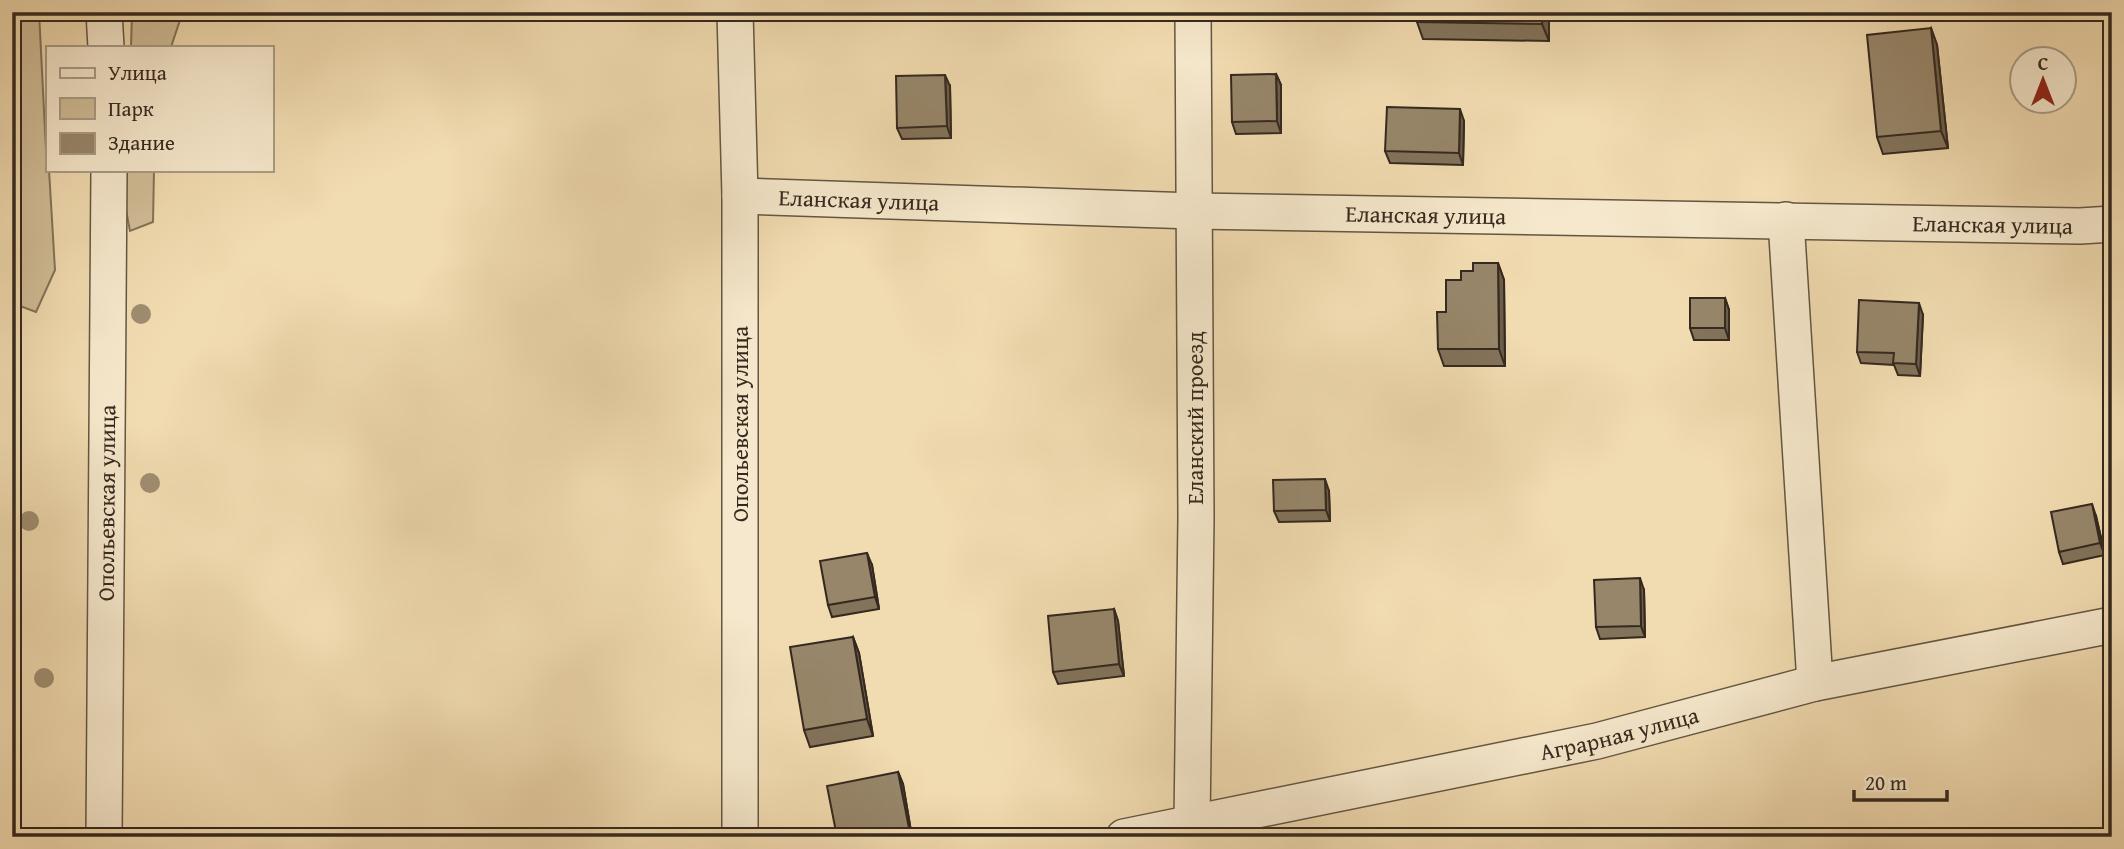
<svg xmlns="http://www.w3.org/2000/svg" width="2124" height="849" font-family="'Gentium Book Plus',serif">
<style>
.green{fill:#d1bd97;stroke:#83735b;stroke-width:2}
.lines{fill:none;stroke-linecap:round;stroke-linejoin:round}
.minor-casing{stroke:#645643;stroke-width:38}
.minor{stroke:#f6e8cc;stroke-width:35}
.tree{fill:#9f8d71}
.wall{fill:#82735b;stroke:#35291f;stroke-width:2}
.shaded-wall{fill:#6a5e4a;stroke:#35291f;stroke-width:2}
.building{fill:#97866a;stroke:#35291f;stroke-width:2}
.labels{text-anchor:middle;stroke-width:7;stroke-linejoin:round;paint-order:stroke}
.street-label{font-size:23px;fill:#35291f;stroke:#f6e8cc}
</style>
<rect width="100%" height="100%" fill="#f1dbb0"/>
<filter id="stains"><feTurbulence type="fractalNoise" baseFrequency=".00286" numOctaves="4"/><feColorMatrix values="0 0 0 0 .2 0 0 0 0 .09 0 0 0 0 .02 0 0 0 .5 -.17"/></filter>
<radialGradient id="worn" r=".72"><stop offset=".6" stop-color="#630" stop-opacity="0"/><stop offset="1" stop-color="#630" stop-opacity=".3"/></radialGradient>
<g class="green">
<path d="M12,12H39L47,170H49L55,270L36,312L12,303Z"/>
<path d="M132,12H180L182,14L171,47H131Z"/>
<path d="M126,170H154L153,222L130,231L125,205Z"/>
</g>
<g class="lines">
<g class="minor-casing">
<g id="minor">
<path d="M104,12L106,47"/>
<path d="M735,12L740,196V837"/>
<path id="s1" d="M740,196L1194,211L2080,226L2112,224"/>
<path d="M1786,220L1815,683"/>
<path d="M1192,823L1196,518L1193,12"/>
<path id="s2" d="M104,837L109,170"/>
<path id="s3" d="M1124,837L1597,741L1815,683L2112,625"/>
</g>
</g>
<use href="#minor" class="minor"/>
</g>
<g class="tree">
<circle cx="141" cy="314" r="10"/>
<circle cx="150" cy="483" r="10"/>
<circle cx="29" cy="521" r="10"/>
<circle cx="44" cy="678" r="10"/>
</g>
<g class="wall">
<path d="M1549,12V41L1423,39L1417,22Z"/>
<path d="M1931,28L1937,45L1948,148L1883,154L1877,137Z"/>
<path d="M1276,74L1281,85V133L1236,134L1232,122Z"/>
<path d="M950,86L951,138L902,139L897,128Z"/>
<path d="M1464,121L1463,165L1390,163L1385,151Z"/>
<path d="M1498,263L1504,280L1505,366H1444L1438,349L1446,312L1461,280L1473,271Z"/>
<path d="M1725,298L1729,310V340H1694L1690,328Z"/>
<path d="M1923,315L1920,376L1898,375L1894,365L1861,363L1857,352Z"/>
<path d="M1329,491L1330,521L1279,522L1274,511Z"/>
<path d="M2096,516L2105,555L2063,564L2059,552Z"/>
<path d="M872,565L879,609L832,617L828,605Z"/>
<path d="M1644,590L1645,637L1600,639L1596,627Z"/>
<path d="M1114,609L1118,621L1124,676L1058,684L1053,672Z"/>
<path d="M853,637L859,653L873,736L810,747L804,730Z"/>
<path d="M898,772L903,784L912,837H837Z"/>
</g>
<g class="shaded-wall">
<path d="M1543,12H1549V41L1542,24Z"/>
<path d="M1931,28L1937,45L1948,148L1941,131Z"/>
<path d="M1276,74L1281,85V133L1277,121Z"/>
<path d="M945,75L950,86L951,138L947,126Z"/>
<path d="M1460,109L1464,121L1463,165L1459,153Z"/>
<path d="M1498,263L1504,280L1505,366L1499,349Z"/>
<path d="M1725,298L1729,310V340L1725,328Z"/>
<path d="M1919,303L1923,315L1920,376L1916,364Z"/>
<path d="M1325,479L1329,491L1330,521L1326,510Z"/>
<path d="M2092,504L2096,516L2105,555L2100,543Z"/>
<path d="M867,553L872,565L879,609L875,597Z"/>
<path d="M1640,578L1644,590L1645,637L1641,626Z"/>
<path d="M1114,609L1118,621L1124,676L1119,664Z"/>
<path d="M853,637L859,653L873,736L867,719Z"/>
<path d="M898,772L903,784L912,837L909,828Z"/>
</g>
<g class="building">
<path d="M1417,12H1543L1542,24L1417,22Z"/>
<path d="M1931,28L1941,131L1877,137L1867,35Z"/>
<path d="M1276,74L1277,121L1232,122L1231,75Z"/>
<path d="M945,75L947,126L897,128L896,76Z"/>
<path d="M1387,107L1460,109L1459,153L1385,151Z"/>
<path d="M1473,263H1498L1499,349H1438L1437,312H1446V280H1461V271H1473Z"/>
<rect x="1690" y="298" width="35" height="30"/>
<path d="M1859,300L1919,303L1916,364L1893,363L1894,353L1857,352Z"/>
<path d="M1325,479L1326,510L1274,511L1273,480Z"/>
<path d="M2092,504L2100,543L2059,552L2051,512Z"/>
<path d="M867,553L875,597L828,605L820,561Z"/>
<path d="M1640,578L1641,626L1596,627L1594,580Z"/>
<path d="M1114,609L1119,664L1053,672L1048,616Z"/>
<path d="M853,637L867,719L804,730L790,647Z"/>
<path d="M898,772L909,828L864,837H837L827,786Z"/>
</g>
<g class="labels">
<g class="street-label">
<text dy="8" stroke="none"><textPath href="#s1" startOffset="119">Еланская улица</textPath></text>
<text dy="8" stroke="none"><textPath href="#s1" startOffset="686">Еланская улица</textPath></text>
<text dy="8" stroke="none"><textPath href="#s1" startOffset="1253">Еланская улица</textPath></text>
<text transform="translate(1195 418) rotate(-90)" y="8">Еланский проезд</text>
<text transform="translate(740 424) rotate(-90)" y="8">Опольевская улица</text>
<text dy="8" stroke="none"><textPath href="#s2" startOffset="334">Опольевская улица</textPath></text>
<text dy="8" stroke="none"><textPath href="#s3" startOffset="506">Аграрная улица</textPath></text>
</g>
</g>
<rect width="2124" height="849" fill="none" stroke="#f1dbb0" stroke-width="42"/>
<rect x="14" y="14" width="2096" height="821" fill="none" stroke="#35291f" stroke-width="3.5"/>
<rect x="21" y="21" width="2082" height="807" fill="none" stroke="#35291f" stroke-width="2"/>
<rect x="46" y="46" width="228" height="126" fill="#f6e8cc" stroke="#a99c87" stroke-width="2"/>
<rect x="60" y="68" width="35" height="10" fill="#f6e8cc" stroke="#a99c87" stroke-width="2"/>
<text x="108" y="80" font-size="21" fill="#35291f">Улица</text>
<rect x="60" y="98" width="35" height="21" fill="#d1bd97" stroke="#a99c87" stroke-width="2"/>
<text x="108" y="116" font-size="21" fill="#35291f">Парк</text>
<rect x="60" y="133" width="35" height="21" fill="#97866a" stroke="#a99c87" stroke-width="2"/>
<text x="108" y="150" font-size="21" fill="#35291f">Здание</text>
<g transform="translate(2043 80)"><circle r="33" fill="#f6e8cc" stroke="#a99c87" stroke-width="2"/>
<path d="M0-5L12 26L0 18L-12 26Z" fill="#8f2418"/>
<text y="-10" font-size="19" font-weight="bold" text-anchor="middle" fill="#35291f">С</text>
</g>
<path d="M1854 790v10h93v-10" fill="none" stroke="#35291f" stroke-width="3.5"/>
<text x="1865" y="790" font-size="21" fill="#35291f" stroke="#f6e8cc" stroke-width="5" paint-order="stroke">20 m</text>
<rect width="100%" height="100%" filter="url(#stains)"/>
<rect width="100%" height="100%" fill="url(#worn)"/>
</svg>
